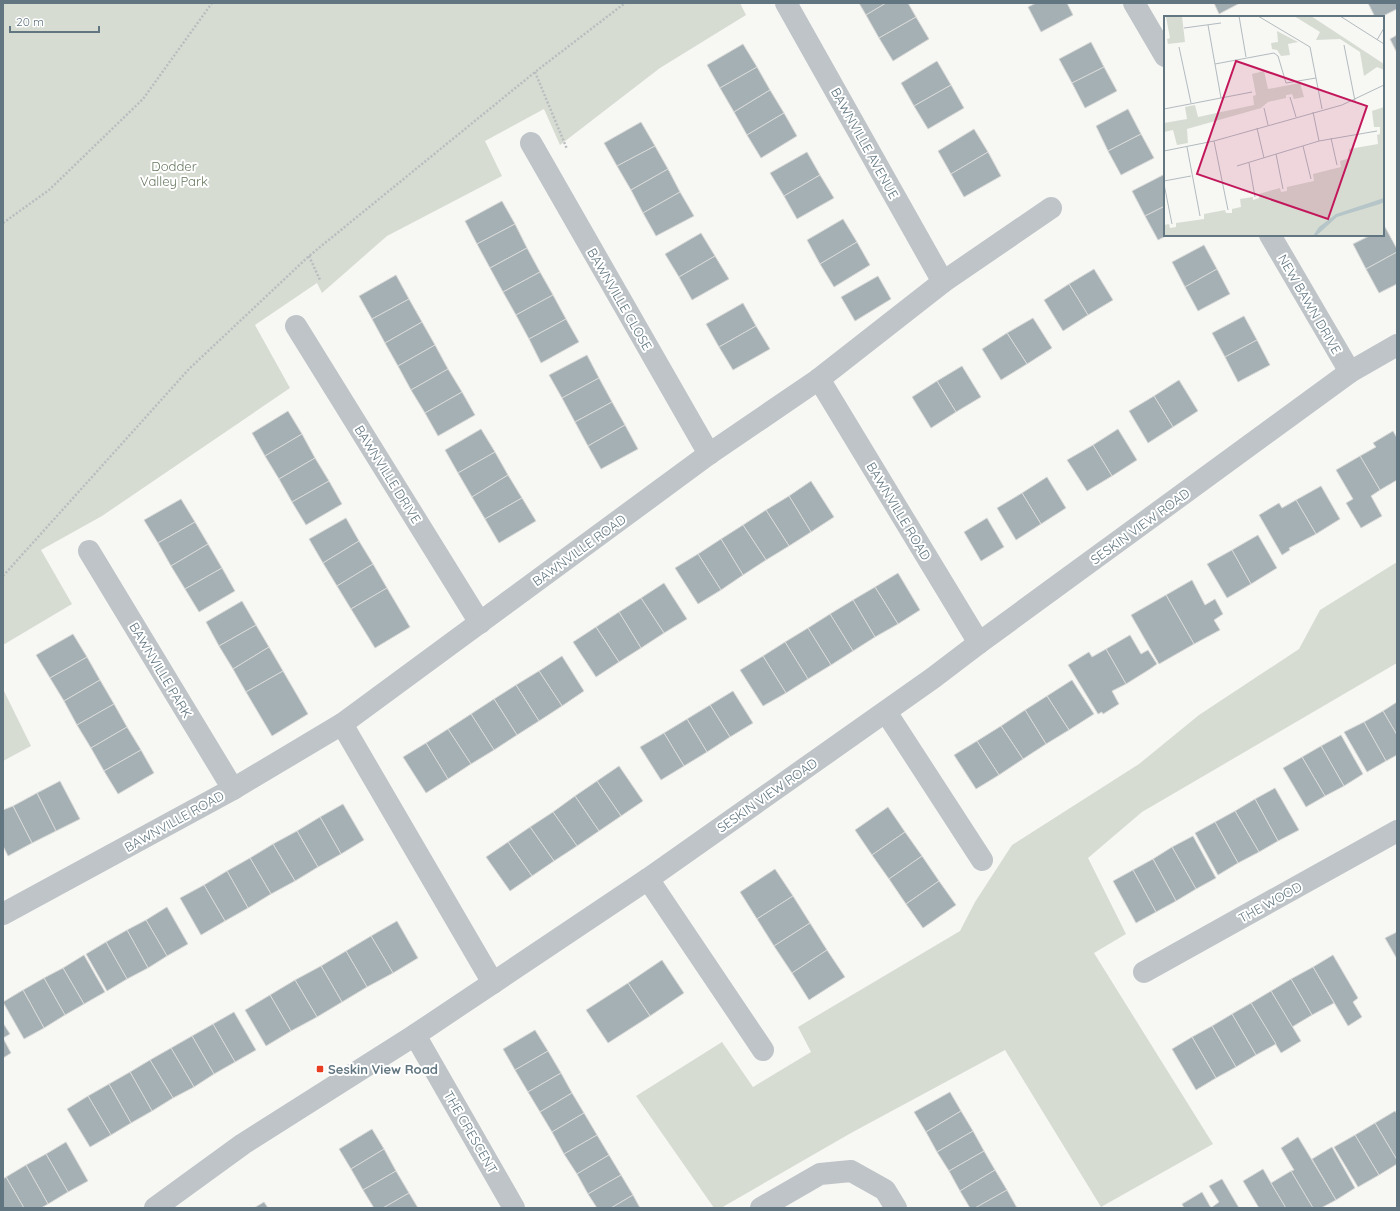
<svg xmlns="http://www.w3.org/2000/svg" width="1400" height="1211" font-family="Quicksand,sans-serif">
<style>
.green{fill:#d7dcd3}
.building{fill:#a4b0b4;stroke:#d9d9d7}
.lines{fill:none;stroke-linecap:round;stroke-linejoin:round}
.path{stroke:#b8bdbf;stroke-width:2.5;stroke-dasharray:2 2;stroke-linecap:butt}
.minor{stroke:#bec4c7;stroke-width:22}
.poi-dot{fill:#e93d22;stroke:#fff;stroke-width:1.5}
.labels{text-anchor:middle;stroke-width:4;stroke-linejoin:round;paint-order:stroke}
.street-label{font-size:13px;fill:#617680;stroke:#fff}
.park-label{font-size:13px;fill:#677860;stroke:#fff}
.poi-label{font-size:13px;font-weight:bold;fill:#617680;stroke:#fff;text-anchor:start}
.inset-road{fill:none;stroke:#b2bbbf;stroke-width:1}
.view{fill:#c2185b;fill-opacity:0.15;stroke:#c2185b;stroke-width:2}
.inset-edge{fill:none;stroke:#617680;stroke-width:2}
</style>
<rect width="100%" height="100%" fill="#f7f7f4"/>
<g class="green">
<path d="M3,3H740L746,15L660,68L560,145L544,109L485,141L502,176L387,236L322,293L317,283L255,325L290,388L102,516L41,550L72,604L3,645Z"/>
<path d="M1397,562V663L1142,812L1088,858L1126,934L1094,953L1213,1144L1101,1207L1005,1050L851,1133L721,1208H714L636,1096L722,1042L753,1087L811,1052L798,1027L960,931L975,902L1012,845L1139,764L1199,715L1299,649L1320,610Z"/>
<path d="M3,689L31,746L3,761Z"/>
</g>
<g class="building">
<path d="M859,3H886L866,15Z"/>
<path d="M886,3H908L916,17L879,38L866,15Z"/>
<path d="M1036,3H1067L1073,15L1041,32L1028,7Z"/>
<path d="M1214,3H1240L1219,14Z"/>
<path d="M1368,3H1397V9L1381,17H1375Z"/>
<path d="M916,17L929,39L893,61L879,38Z"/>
<path d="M1397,35V53L1390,39Z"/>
<path d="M1091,42L1104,67L1072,83L1059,59Z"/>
<path d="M743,44L757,67L720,88L707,65Z"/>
<path d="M937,61L951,85L914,106L901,83Z"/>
<path d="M757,67L770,90L734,112L720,88Z"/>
<path d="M1104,67L1117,91L1085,108L1072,83Z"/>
<path d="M951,85L964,108L928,129L914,106Z"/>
<path d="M770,90L784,113L747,135L734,112Z"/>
<path d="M1128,109L1141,134L1108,151L1096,126Z"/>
<path d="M784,113L797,136L761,158L747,135Z"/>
<path d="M641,122L655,146L617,166L604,143Z"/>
<path d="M974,129L988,152L951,174L938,151Z"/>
<path d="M1141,134L1154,158L1121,175L1108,151Z"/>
<path d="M655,146L668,169L631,190L617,166Z"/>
<path d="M807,152L820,175L784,196L770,173Z"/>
<path d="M988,152L1001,176L964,197L951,174Z"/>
<path d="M668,169L680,192L643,213L631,190Z"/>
<path d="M1165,174V206L1145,216L1132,191Z"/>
<path d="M820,175L834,198L797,219L784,196Z"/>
<path d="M680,192L694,216L656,236L643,213Z"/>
<path d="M502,201L515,224L477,244L465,221Z"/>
<path d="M1165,206V235H1168L1158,240L1145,216Z"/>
<path d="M843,219L857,242L820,264L807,240Z"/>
<path d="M515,224L527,248L490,268L477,244Z"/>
<path d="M1385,227L1397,249V252L1366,269L1353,244L1371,235H1383V229Z"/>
<path d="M701,233L715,256L679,277L665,254Z"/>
<path d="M857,242L870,265L834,287L820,264Z"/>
<path d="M1204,245L1217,269L1185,287L1172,262Z"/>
<path d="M527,248L540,272L503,292L490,268Z"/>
<path d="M1397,252V284L1379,293L1366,269Z"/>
<path d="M715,256L729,279L692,300L679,277Z"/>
<path d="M1094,269L1113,300L1088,315L1069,284Z"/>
<path d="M1217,269L1230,294L1198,311L1185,287Z"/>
<path d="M540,272L553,295L516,315L503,292Z"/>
<path d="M396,275L409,299L372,319L359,296Z"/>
<path d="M878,276L891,299L855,321L841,297Z"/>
<path d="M1069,284L1088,315L1063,331L1044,300Z"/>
<path d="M553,295L566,319L529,339L516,315Z"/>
<path d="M409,299L422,322L385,343L372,319Z"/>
<path d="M743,303L756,326L719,347L706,324Z"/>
<path d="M1244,316L1257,340L1225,357L1212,333Z"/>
<path d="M1033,318L1052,348L1027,364L1007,333Z"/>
<path d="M566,319L579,342L541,363L529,339Z"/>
<path d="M422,322L435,345L398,366L385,343Z"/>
<path d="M756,326L770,349L733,370L719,347Z"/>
<path d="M1007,333L1027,364L1001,380L982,349Z"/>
<path d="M1257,340L1270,365L1238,382L1225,357Z"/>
<path d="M435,345L448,369L411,390L398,366Z"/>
<path d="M587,355L599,378L562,398L549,375Z"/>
<path d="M962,366L981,397L956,412L937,381Z"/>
<path d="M448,369L462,392L425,413L411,390Z"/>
<path d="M599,378L612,402L575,422L562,398Z"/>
<path d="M1179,380L1198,411L1173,427L1154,396Z"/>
<path d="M937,381L956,412L931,428L912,397Z"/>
<path d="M462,392L475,415L438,436L425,413Z"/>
<path d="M1154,396L1173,427L1148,443L1129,411Z"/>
<path d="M612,402L625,425L588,446L575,422Z"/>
<path d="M288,411L302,434L265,456L252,433Z"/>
<path d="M625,425L638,449L601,469L588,446Z"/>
<path d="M481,429L495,452L458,473L445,450Z"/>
<path d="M1118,429L1137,460L1112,476L1093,445Z"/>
<path d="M1393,431L1397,438V480L1380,490L1360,456L1376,447L1373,443Z"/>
<path d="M302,434L315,458L279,479L265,456Z"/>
<path d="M1093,445L1112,476L1087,491L1067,460Z"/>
<path d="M495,452L508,475L472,497L458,473Z"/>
<path d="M1360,456L1380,490L1371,496L1382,516L1361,528L1346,503L1353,499L1336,470Z"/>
<path d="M315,458L329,481L292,502L279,479Z"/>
<path d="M508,475L522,498L485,519L472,497Z"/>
<path d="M1047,477L1066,508L1041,524L1022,493Z"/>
<path d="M329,481L342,504L306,525L292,502Z"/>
<path d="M811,481L834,517L811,532L789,496Z"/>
<path d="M1321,486L1340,519L1316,534L1296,500Z"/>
<path d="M1022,493L1041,524L1016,540L997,508Z"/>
<path d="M789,496L811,532L789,546L766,510Z"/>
<path d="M522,498L536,521L499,543L485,519Z"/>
<path d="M181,499L195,522L158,543L144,520Z"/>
<path d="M1296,500L1316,534L1289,548L1290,550L1282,555L1259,515L1279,503L1282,508Z"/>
<path d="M766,510L789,546L766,560L743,525Z"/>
<path d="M346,518L359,541L323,563L309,539Z"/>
<path d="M987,518L1004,547L981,561L964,532Z"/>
<path d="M195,522L208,544L171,566L158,543Z"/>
<path d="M743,525L766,560L743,575L721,539Z"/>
<path d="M1258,535L1277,568L1251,584L1232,550Z"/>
<path d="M721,539L743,575L721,590L698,554Z"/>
<path d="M359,541L373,564L337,586L323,563Z"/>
<path d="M208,544L222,568L185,589L171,566Z"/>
<path d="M1232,550L1251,584L1227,598L1207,564Z"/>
<path d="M698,554L721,590L698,604L675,568Z"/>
<path d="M373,564L387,588L351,609L337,586Z"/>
<path d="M222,568L235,591L199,612L185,589Z"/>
<path d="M898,573L920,610L898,624L875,587Z"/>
<path d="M1192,580L1205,605L1215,599L1223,614L1214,620L1220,630L1194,644L1166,595Z"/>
<path d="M664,583L687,619L664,633L641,598Z"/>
<path d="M875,587L898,624L875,637L853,600Z"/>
<path d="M387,588L410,627L375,648L351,609Z"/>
<path d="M1166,595L1194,644L1159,664L1131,615Z"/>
<path d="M641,598L664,633L641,648L619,612Z"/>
<path d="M853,600L875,637L853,651L830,614Z"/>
<path d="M242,601L256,625L219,646L206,622Z"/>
<path d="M619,612L641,648L619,662L596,627Z"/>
<path d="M830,614L853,651L831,665L808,628Z"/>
<path d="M256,625L269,647L233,669L219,646Z"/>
<path d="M596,627L619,662L596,677L573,642Z"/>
<path d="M808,628L831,665L808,679L785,642Z"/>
<path d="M73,634L87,657L50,678L36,655Z"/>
<path d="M1130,635L1141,654L1148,650L1157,664L1150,669L1126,684L1106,649Z"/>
<path d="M785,642L808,679L786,693L763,656Z"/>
<path d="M269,647L283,671L246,692L233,669Z"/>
<path d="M1106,649L1126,684L1112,691L1119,704L1103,714L1102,712L1098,714L1068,665L1089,652L1092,657Z"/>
<path d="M562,656L584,691L562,706L539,671Z"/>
<path d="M763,656L786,693L763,706L740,670Z"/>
<path d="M87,657L100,680L64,701L50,678Z"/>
<path d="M283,671L308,714L272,736L246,692Z"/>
<path d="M539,671L562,706L539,721L516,685Z"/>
<path d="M100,680L114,704L77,725L64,701Z"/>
<path d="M1072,680L1094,714L1069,730L1047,696Z"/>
<path d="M516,685L539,721L517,735L494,699Z"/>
<path d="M733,691L753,723L730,737L710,705Z"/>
<path d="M1047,696L1069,730L1046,744L1025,710Z"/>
<path d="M494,699L517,735L494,750L471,714Z"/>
<path d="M1397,702V735L1383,711Z"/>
<path d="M114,704L127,727L91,748L77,725Z"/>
<path d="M710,705L730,737L707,752L687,719Z"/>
<path d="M1025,710L1046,744L1023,759L1001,726Z"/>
<path d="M1383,711L1397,735V755L1386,761L1364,722Z"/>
<path d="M471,714L494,750L471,764L448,729Z"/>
<path d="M687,719L707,752L684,766L664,733Z"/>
<path d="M1364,722L1386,761L1367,772L1344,732Z"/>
<path d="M1001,726L1023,759L999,775L977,741Z"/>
<path d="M127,727L141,750L104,771L91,748Z"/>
<path d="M448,729L471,764L448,779L426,743Z"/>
<path d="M664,733L684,766L661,780L640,747Z"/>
<path d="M1341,735L1363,774L1344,786L1321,746Z"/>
<path d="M977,741L999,775L976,789L954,755Z"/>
<path d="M426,743L448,779L426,793L403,757Z"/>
<path d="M1321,746L1344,786L1325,796L1302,757Z"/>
<path d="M141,750L154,773L118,794L104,771Z"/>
<path d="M1302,757L1325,796L1306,807L1283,768Z"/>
<path d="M619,766L643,801L621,816L597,781Z"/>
<path d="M60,781L80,819L56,831L37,793Z"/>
<path d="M597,781L621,816L599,831L575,796Z"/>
<path d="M1275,788L1299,830L1278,841L1255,799Z"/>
<path d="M37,793L56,831L32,843L13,806Z"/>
<path d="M575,796L599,831L577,846L553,812Z"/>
<path d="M1255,799L1278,841L1259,852L1235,811Z"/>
<path d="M343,804L364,840L341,854L320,817Z"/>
<path d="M13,806L32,843L8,856L3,846V810Z"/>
<path d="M888,807L905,832L872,855L855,830Z"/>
<path d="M1235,811L1259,852L1238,863L1215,822Z"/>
<path d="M553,812L577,846L554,861L530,827Z"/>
<path d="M320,817L341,854L318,867L297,831Z"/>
<path d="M1215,822L1238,863L1218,875L1195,833Z"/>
<path d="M530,827L554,861L532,876L508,842Z"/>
<path d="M297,831L318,867L295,881L273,844Z"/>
<path d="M905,832L922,856L889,879L872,855Z"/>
<path d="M1193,836L1216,878L1196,889L1172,847Z"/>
<path d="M508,842L532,876L510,891L486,857Z"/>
<path d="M273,844L295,881L271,894L250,858Z"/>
<path d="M1172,847L1196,889L1176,901L1153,859Z"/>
<path d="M922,856L939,881L906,904L889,879Z"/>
<path d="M250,858L271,894L248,908L227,871Z"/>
<path d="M1153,859L1176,901L1156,912L1133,870Z"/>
<path d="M775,869L793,896L757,919L740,892Z"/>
<path d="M1133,870L1156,912L1136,923L1113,881Z"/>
<path d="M227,871L248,908L225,921L204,885Z"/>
<path d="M939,881L956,905L923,928L906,904Z"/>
<path d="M204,885L225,921L201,935L180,898Z"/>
<path d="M793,896L810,923L774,946L757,919Z"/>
<path d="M167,907L188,944L167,956L146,920Z"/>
<path d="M146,920L167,956L148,968L127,930Z"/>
<path d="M397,921L418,958L393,973L371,936Z"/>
<path d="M810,923L827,950L792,973L774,946Z"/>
<path d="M127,930L148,968L127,979L106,942Z"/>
<path d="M1397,932V959L1385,938Z"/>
<path d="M371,936L393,973L367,987L346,951Z"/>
<path d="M106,942L127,979L107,991L86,954Z"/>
<path d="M827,950L845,977L809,1000L792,973Z"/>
<path d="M346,951L367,987L342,1002L321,966Z"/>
<path d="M84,955L105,992L84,1004L63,968Z"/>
<path d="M1333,955L1358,998L1353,1002L1362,1017L1348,1026L1313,967Z"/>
<path d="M662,960L684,993L650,1016L628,983Z"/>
<path d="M321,966L342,1002L317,1017L295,980Z"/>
<path d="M1313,967L1334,1003L1312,1015L1291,979Z"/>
<path d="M63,968L84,1004L65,1015L44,978Z"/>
<path d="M44,978L65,1015L44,1028L23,990Z"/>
<path d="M1291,979L1312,1015L1292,1027L1271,991Z"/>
<path d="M295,980L317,1017L291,1031L270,995Z"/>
<path d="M628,983L650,1016L608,1043L586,1010Z"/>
<path d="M23,990L44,1028L24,1039L3,1002Z"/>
<path d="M1271,991L1301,1041L1281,1053L1251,1003Z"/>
<path d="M270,995L291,1031L266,1046L245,1010Z"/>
<path d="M1251,1003L1276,1044L1256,1055L1232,1014Z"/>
<path d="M234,1012L256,1050L235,1062L213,1024Z"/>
<path d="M1232,1014L1256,1055L1236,1067L1212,1026Z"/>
<path d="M3,1023L10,1034L3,1038L11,1053L3,1058Z"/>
<path d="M213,1024L235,1062L214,1074L192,1036Z"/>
<path d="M1212,1026L1236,1067L1216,1078L1192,1037Z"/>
<path d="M535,1030L548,1051L515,1070L503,1049Z"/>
<path d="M192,1036L214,1074L194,1087L171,1048Z"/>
<path d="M1192,1037L1216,1078L1196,1090L1172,1049Z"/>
<path d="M171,1048L194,1087L173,1098L150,1060Z"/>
<path d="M548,1051L561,1073L528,1092L515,1070Z"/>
<path d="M150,1060L173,1098L152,1111L130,1072Z"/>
<path d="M130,1072L152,1111L131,1123L109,1084Z"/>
<path d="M561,1073L572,1093L540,1112L528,1092Z"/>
<path d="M109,1084L131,1123L111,1135L88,1096Z"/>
<path d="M950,1092L961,1111L926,1132L914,1112Z"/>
<path d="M572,1093L584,1113L552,1132L540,1112Z"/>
<path d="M88,1096L111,1135L90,1147L67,1109Z"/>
<path d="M961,1111L973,1131L937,1152L926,1132Z"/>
<path d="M1395,1111L1397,1114V1160L1375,1123Z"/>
<path d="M584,1113L597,1135L564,1154L552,1132Z"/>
<path d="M1375,1123L1397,1160V1164L1379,1175L1355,1135Z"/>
<path d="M372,1129L384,1149L351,1169L339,1149Z"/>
<path d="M973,1131L984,1151L949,1171L937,1152Z"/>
<path d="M597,1135L609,1155L577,1174L564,1154Z"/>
<path d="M1355,1135L1379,1175L1358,1187L1334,1147Z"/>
<path d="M1298,1137L1336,1200L1321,1208H1313L1291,1171L1294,1170L1281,1148Z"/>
<path d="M66,1142L88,1181L68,1192L46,1154Z"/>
<path d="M1332,1147L1355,1188L1336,1200L1312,1159Z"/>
<path d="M384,1149L396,1171L363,1190L351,1169Z"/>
<path d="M984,1151L995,1170L960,1191L949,1171Z"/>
<path d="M46,1154L68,1192L48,1204L26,1165Z"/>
<path d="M609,1155L621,1175L588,1194L577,1174Z"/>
<path d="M26,1165L48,1204L41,1208H24L6,1177Z"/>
<path d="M1263,1169L1271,1183L1286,1208H1259L1243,1181Z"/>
<path d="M995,1170L1007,1190L975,1208H970L960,1191Z"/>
<path d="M396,1171L409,1193L383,1208H374L363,1190Z"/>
<path d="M1291,1171L1313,1208H1286L1271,1183Z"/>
<path d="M621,1175L633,1195L611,1208H597L588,1194Z"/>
<path d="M6,1177L24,1208H3V1179Z"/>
<path d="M1222,1179L1239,1208H1211L1219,1202L1209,1186Z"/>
<path d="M1007,1190L1017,1208H975Z"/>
<path d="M1202,1192L1211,1208H1184L1182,1204Z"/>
<path d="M409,1193L418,1208H383Z"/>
<path d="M633,1195L640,1208H611Z"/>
<path d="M264,1202L268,1208H254Z"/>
</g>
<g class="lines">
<g class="path">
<path d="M535,72L567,149"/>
<path d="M3,223L49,190L143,99L212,3"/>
<path d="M309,256L320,280"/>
<path d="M3,576L189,369L309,256L535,72L625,3"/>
</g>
<g class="minor">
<path d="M786,3L943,282"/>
<path d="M1134,3L1165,56"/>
<path d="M531,143L709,454"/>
<path d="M1270,235L1350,372"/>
<path d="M296,326L480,623"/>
<path d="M819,379L979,643"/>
<path d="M89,551L233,789"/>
<path d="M886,712L982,860"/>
<path d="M342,724L493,983"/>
<path d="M648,879L763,1050"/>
<path d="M3,914L233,789L342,724L709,454L819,379L943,282L1051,208"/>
<path d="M1144,972L1397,831"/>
<path d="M415,1035L514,1208"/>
<path d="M155,1208L243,1144L415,1035L648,879L933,678L979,643L1350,372L1397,345"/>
<path d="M761,1208L820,1174L851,1171L885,1190L896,1208"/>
</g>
</g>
<rect class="poi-dot" x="316" y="1065" width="8" height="8" rx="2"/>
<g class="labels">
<g class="street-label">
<text transform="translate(865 143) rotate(61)" y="5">BAWNVILLE AVENUE</text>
<text transform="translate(620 299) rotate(60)" y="5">BAWNVILLE CLOSE</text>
<text transform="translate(1310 304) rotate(60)" y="5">NEW BAWN DRIVE</text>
<text transform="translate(388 474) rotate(58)" y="5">BAWNVILLE DRIVE</text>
<text transform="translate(899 511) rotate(59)" y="5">BAWNVILLE ROAD</text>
<text transform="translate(1140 526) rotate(-36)" y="5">SESKIN VIEW ROAD</text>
<text transform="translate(579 550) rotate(-36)" y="5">BAWNVILLE ROAD</text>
<text transform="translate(161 670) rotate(59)" y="5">BAWNVILLE PARK</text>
<text transform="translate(767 795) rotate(-35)" y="5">SESKIN VIEW ROAD</text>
<text transform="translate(174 821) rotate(-29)" y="5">BAWNVILLE ROAD</text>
<text transform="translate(1270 902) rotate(-29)" y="5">THE WOOD</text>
<text transform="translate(471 1132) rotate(60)" y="5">THE CRESCENT</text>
</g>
<g class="park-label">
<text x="174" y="171">Dodder<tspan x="174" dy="15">Valley Park</tspan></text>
</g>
<g class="poi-label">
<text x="328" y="1074">Seskin View Road</text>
</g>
</g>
<g transform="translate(1164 16)">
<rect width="220" height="220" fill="#f7f7f4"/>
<path d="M18,0L21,26L4,28L3,23L6,22L2,1ZM130,0H147L220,48V54L213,51L200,60L196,36L176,23L152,24L156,16ZM113,15L134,26L124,28L126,39L117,40L113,34L108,33L107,27L114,26ZM100,55L104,73L136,67L140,81L130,83L128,78L122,79V82L104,86L97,92L23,113L24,127L13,129L9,114L0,116V107L23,103L21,91L31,89L34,101L90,89L89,80L92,79L88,58ZM220,91V220H0V209L5,208L6,212L12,211V207L40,203V198L61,194L62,197H68V193L77,191L76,183L89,181V184L95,182V178L116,172L117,176L123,175V171L150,165L149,158L177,151L176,145L186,142L185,133L214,128L213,119L216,118V111H210L208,95Z" fill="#d7dcd3"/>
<path d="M220,182V186L216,188L173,201L152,220H149L155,211L172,198Z" fill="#b5c5c8"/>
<path class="inset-road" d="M75,0L82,41M94,0L146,31L158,93M176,0L220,28M44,9L57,82M20,12L57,7M213,24L220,12M180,29L191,85M15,31L27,87M51,48L110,37L114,40L122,67L152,62M126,81L132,101M100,92L104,109M0,93L88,76M149,96L155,125M93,112L100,142M167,122L173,149M50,125L64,194M139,130L147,163M23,131L36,200M0,135L50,125L178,89L220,69M112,138L119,173M85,147L91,181M73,150L155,125L213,115M0,165L27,160M0,168L8,208"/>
<path class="view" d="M72,45L203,90L164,203L33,158Z"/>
<rect width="220" height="220" class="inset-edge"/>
</g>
<rect width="1400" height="1211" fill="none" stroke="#617680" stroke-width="8"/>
<path d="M10 26v6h89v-6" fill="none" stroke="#617680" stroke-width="2"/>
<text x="16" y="26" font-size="12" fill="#617680" stroke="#ffffff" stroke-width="3" paint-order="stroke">20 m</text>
</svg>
